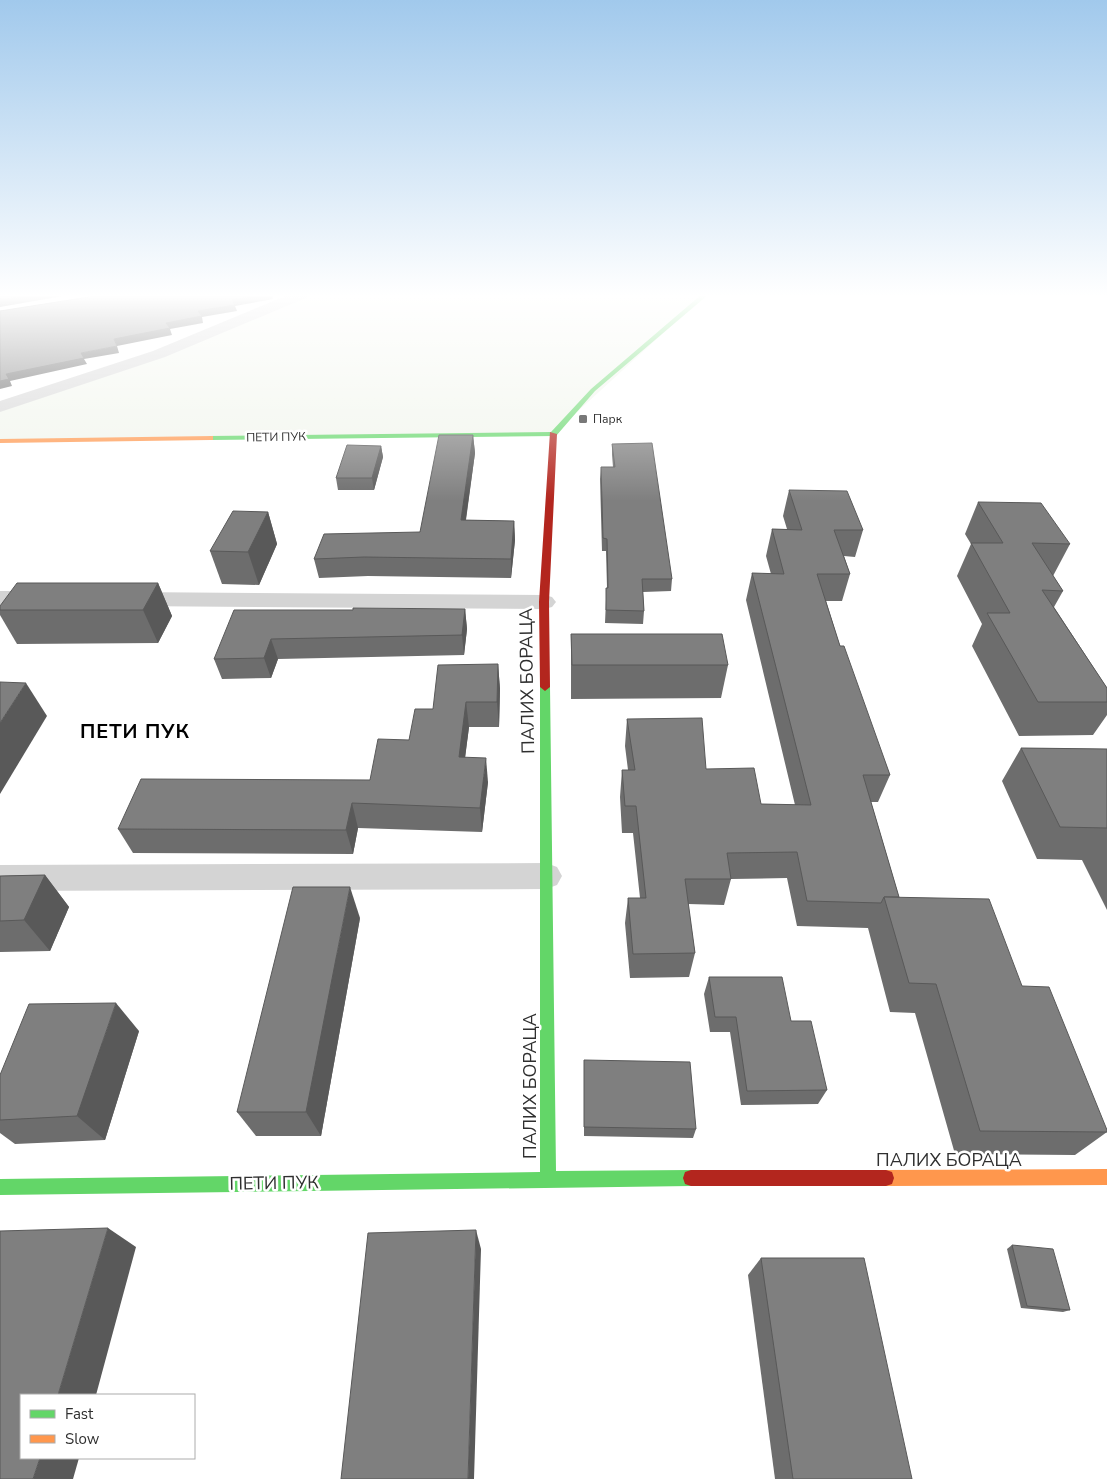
<svg xmlns="http://www.w3.org/2000/svg" width="1107" height="1479" font-family="'Nunito Sans',sans-serif">
<style>
.green{fill:#f1f5ec}
.lines{fill:none;stroke-linecap:round;stroke-linejoin:round}
.street{fill:#d4d4d4;fill-rule:evenodd}
.fast{fill:#63d668;fill-rule:evenodd}
.slow{fill:#ff974d;fill-rule:evenodd}
.jam{fill:#b3261e;fill-rule:evenodd}
.wall{fill:#6d6d6d}
.shaded-wall{fill:#595959}
.building{fill:#7f7f7f;stroke:#595959}
.poi-dot{fill:#787878;stroke:#fff;stroke-width:2}
.labels{text-anchor:middle;stroke-width:5;stroke-linejoin:round;paint-order:stroke}
.far-poi-label{font-size:12px;fill:#2f2f2f;stroke:#fff;text-anchor:start}
.far-street-label{font-size:12px;fill:#2f2f2f;stroke:#fff}
.near-street-label{font-size:18px;fill:#2f2f2f;stroke:#fff}
.district-label{font-size:20px;font-weight:bold;letter-spacing:1px;fill:#000;stroke:#fff}
</style>
<rect width="100%" height="100%" fill="#fff"/>
<path class="green" d="M304,294H706L553,434L0,441V407L159,354Z"/>
<g class="lines">
<g class="street">
<path d="M290,294H310L308,297L165,357L0,412V401L153,351Z"/>
<path d="M0,591H42L50,593L54,598L50,603L42,605H0Z"/>
<path d="M128,592L544,595L552,597L556,602L552,607L544,609L128,606L120,604L116,599L120,594Z"/>
<path d="M546,863L557,867L562,876L557,885L546,889L0,891V865Z"/>
</g>
<g class="fast">
<path d="M702,294H709L595,391L556,436L210,440L206,438L210,436L551,432L591,389Z"/>
<path d="M545,683L550,687L556,1171L691,1170L697,1172L699,1178L697,1184L691,1186L0,1195V1179L540,1172V687Z"/>
</g>
<g class="slow">
<path d="M213,436V440H210L0,443V439Z"/>
<path d="M1107,1169V1185L886,1186L880,1184L878,1178L880,1172L886,1170Z"/>
</g>
<g class="jam">
<path d="M550,432L557,434L549,602L550,687L545,691L540,687L539,602Z"/>
<path d="M691,1170H886L892,1172L894,1178L892,1184L886,1186H691L685,1184L683,1178L685,1172Z"/>
</g>
</g>
<g class="wall">
<path d="M473,435L475,453L466,520L514,521L515,540L511,578L368,576L319,578L314,559L420,532Z"/>
<path d="M612,444L672,579L671,591L643,592L644,611L643,624L605,623L606,600V588H607L606,551H602L600,479L601,467H613L612,455Z"/>
<path d="M381,446L383,457L374,490H338L336,478Z"/>
<path d="M789,490L863,530L855,557L844,556L850,574L842,601H826L840,646L890,775L878,802H871L899,897L1022,986L1107,1130V1132L1075,1155L955,1154L915,1013L890,1012L868,928L797,926L787,878L731,879L724,905L688,904L695,953L689,977L630,978L625,923L628,898H640L633,833H622L620,797L622,770H628L625,746L627,719L761,804L795,805L746,600L752,573L771,574L766,556L772,529H787L783,516Z"/>
<path d="M978,502L1070,544L1053,576L1063,591L1054,607L1107,688V715L1093,735L1019,736L972,646L982,624L957,576L971,544L965,534Z"/>
<path d="M268,512L277,544L259,585L222,584L210,551Z"/>
<path d="M158,583L172,616L158,643L17,644L0,615V606Z"/>
<path d="M465,609L467,629L464,655L278,659L271,678L222,679L214,659L353,610Z"/>
<path d="M571,634L728,665L721,698L571,699Z"/>
<path d="M498,664L500,689L499,727H469L465,757L488,782L482,832L358,828L353,854L133,853L118,829L370,780L409,740L433,709Z"/>
<path d="M1021,748L1107,749V910L1082,860L1037,859L1002,781Z"/>
<path d="M45,875L69,907L50,951L0,952V876Z"/>
<path d="M360,918L321,1136H256L237,1112Z"/>
<path d="M709,977L791,1021L827,1090L818,1104L741,1105L730,1032H710L704,994Z"/>
<path d="M139,1031L105,1140L15,1144L0,1133V1075Z"/>
<path d="M584,1060L696,1129L693,1138L584,1136Z"/>
<path d="M1012,1245L1070,1310L1063,1312L1021,1308L1007,1249Z"/>
<path d="M761,1258L912,1479H775L748,1275Z"/>
</g>
<g class="shaded-wall">
<path d="M35,294H74L0,307V300Z"/>
<path d="M263,294H272L273,299L235,306L237,311L202,317L203,323L170,329L172,335L117,346L114,339L166,323L198,311L232,300Z"/>
<path d="M117,346L119,353L84,359L87,364L10,381L12,386L0,389V381L6,374L81,353Z"/>
<path d="M473,435L475,453L463,539L461,520Z"/>
<path d="M381,446L383,457L374,490L372,478Z"/>
<path d="M268,512L277,544L259,585L248,552Z"/>
<path d="M514,521L515,540L511,578V559Z"/>
<path d="M158,583L172,616L158,643L143,610Z"/>
<path d="M465,609L467,629L464,655L462,635Z"/>
<path d="M271,639L278,659L271,678L264,658Z"/>
<path d="M498,664L500,689L499,727L497,702Z"/>
<path d="M26,683L47,716L0,794V723Z"/>
<path d="M466,702L469,727L462,782L459,757Z"/>
<path d="M486,758L488,782L482,832L480,808Z"/>
<path d="M352,803L358,828L353,854L346,830Z"/>
<path d="M45,875L69,907L50,951L24,920Z"/>
<path d="M350,887L360,918L321,1136L306,1112Z"/>
<path d="M116,1003L139,1031L105,1140L77,1116Z"/>
<path d="M108,1228L136,1247L96,1395H58Z"/>
<path d="M476,1230L481,1249L474,1479H468Z"/>
<path d="M40,1458H79L73,1479H33Z"/>
</g>
<g class="building">
<path d="M0,294H35L0,300Z"/>
<path d="M108,294H263L232,300L235,305L198,311L202,316L166,323L170,328L114,339L117,346L81,353L84,358L6,374L9,379L0,381V311Z"/>
<path d="M439,435H473L461,520L514,521L511,559L364,557L314,559L324,534L420,532Z"/>
<path d="M652,443L672,579H642L644,611L606,610V588H608L607,539L603,538L601,467H615L612,444Z"/>
<path d="M347,445L381,446L372,478H336Z"/>
<path d="M789,490L847,491L863,530H834L850,574H817L840,646H844L890,775H863L899,897H884L881,903L807,901L797,852L727,853L731,879H685L695,953L633,954L628,898H646L636,806H625L622,770H635L627,719L702,718L706,769L754,768L761,804L811,805L752,573L784,574L772,529L802,530Z"/>
<path d="M978,502L1041,503L1070,544L1032,543L1063,591L1042,590L1107,688V702H1038L987,613H1010L971,543H1003Z"/>
<path d="M233,511L268,512L248,552L210,551Z"/>
<path d="M17,583H158L143,610H0V606Z"/>
<path d="M353,608L465,609L462,635L271,639L264,658L214,659L234,610H353Z"/>
<path d="M571,634H722L728,665H572Z"/>
<path d="M498,664L497,702H466L459,757L486,758L480,808L352,803L346,830L118,829L141,779L370,780L378,739L409,740L415,709H433L438,665Z"/>
<path d="M0,682L26,683L0,723Z"/>
<path d="M1021,748L1107,749V828L1060,827Z"/>
<path d="M45,875L24,920L0,921V876Z"/>
<path d="M293,887H350L306,1112H237Z"/>
<path d="M884,897L989,899L1022,986L1049,987L1107,1130V1132L980,1131L936,984L909,983Z"/>
<path d="M709,977H782L791,1021H811L827,1090L747,1091L736,1017H715Z"/>
<path d="M116,1003L77,1116L0,1120V1075L29,1004Z"/>
<path d="M584,1060L690,1062L696,1129L584,1127Z"/>
<path d="M108,1228L58,1395H21V1458H40L33,1479H0V1231Z"/>
<path d="M476,1230L468,1479H341L368,1233Z"/>
<path d="M1012,1245L1053,1249L1070,1310L1027,1306Z"/>
<path d="M761,1258H864L912,1479H793Z"/>
</g>
<linearGradient id="sky" x2="0" y2="1"><stop stop-color="#a1c9ec"/><stop offset="0.59" stop-color="#fff"/><stop offset="1" stop-color="#fff" stop-opacity="0"/></linearGradient>
<rect width="1107" height="501" fill="url(#sky)"/>
<rect class="poi-dot" x="578" y="414" width="10" height="10" rx="2.5"/>
<g class="labels">
<g class="far-poi-label">
<text x="593" y="423">Парк</text>
</g>
<g class="far-street-label">
<text transform="translate(276 437) rotate(-1)" y="4">ПЕТИ ПУК</text>
</g>
<g class="near-street-label">
<text transform="translate(527 681) rotate(-91)" y="6">ПАЛИХ БОРАЦА</text>
<text transform="translate(530 1086) rotate(-90)" y="6">ПАЛИХ БОРАЦА</text>
<text x="949" y="1166">ПАЛИХ БОРАЦА</text>
<text transform="translate(274 1183) rotate(-1)" y="6">ПЕТИ ПУК</text>
</g>
<g class="district-label">
<text x="135" y="738">ПЕТИ ПУК</text>
</g>
</g>
<rect x="20" y="1394" width="175" height="65" fill="#ffffff" stroke="#acacac"/>
<rect x="30" y="1410" width="25" height="8" fill="#63d668" stroke="#acacac"/>
<text x="65" y="1419" font-size="15" fill="#2f2f2f">Fast</text>
<rect x="30" y="1435" width="25" height="8" fill="#ff974d" stroke="#acacac"/>
<text x="65" y="1444" font-size="15" fill="#2f2f2f">Slow</text>
</svg>
